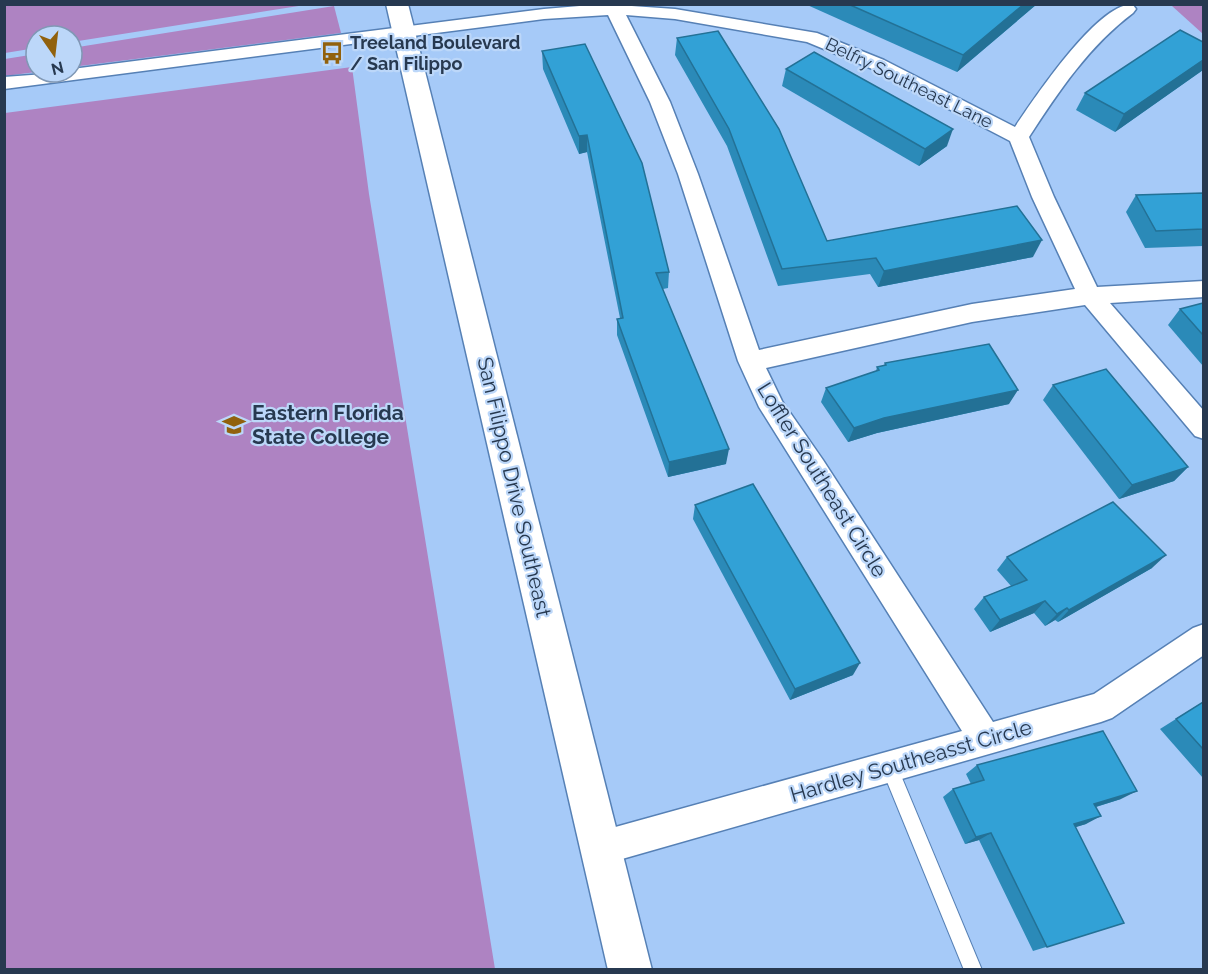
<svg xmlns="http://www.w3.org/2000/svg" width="1208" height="974" font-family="Raleway,sans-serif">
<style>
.green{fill:#ae83c2}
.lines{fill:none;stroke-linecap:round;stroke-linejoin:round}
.lane-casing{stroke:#5680b5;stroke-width:2}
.street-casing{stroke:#5680b5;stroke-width:3}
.secondary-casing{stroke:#5680b5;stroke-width:3}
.lane{fill:#fff;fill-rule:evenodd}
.street{fill:#fff;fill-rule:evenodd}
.secondary{fill:#fff;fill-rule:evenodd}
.wall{fill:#2b8ab8}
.shaded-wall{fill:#237196}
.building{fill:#32a1d6;stroke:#237196;stroke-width:1.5}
.labels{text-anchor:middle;stroke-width:4.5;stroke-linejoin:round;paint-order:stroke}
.far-poi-label{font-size:18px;font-weight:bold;fill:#273950;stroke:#bcd7f9;text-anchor:start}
.far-street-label{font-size:18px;fill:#273950;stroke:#bcd7f9}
.poi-label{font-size:21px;font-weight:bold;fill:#273950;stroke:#bcd7f9;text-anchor:start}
.street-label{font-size:21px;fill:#273950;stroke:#bcd7f9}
</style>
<rect width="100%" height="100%" fill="#a6caf8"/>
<g class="green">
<path d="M1173,4L1203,5V34L1172,6Z"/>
<path d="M4,5L5,4L305,5L72,42V36H36V48L5,53Z"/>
<path d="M334,6L341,33L72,67V48Z"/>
<path d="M36,54V72L5,76V59Z"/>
<path d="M352,67L369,194L495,969H5V113Z"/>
</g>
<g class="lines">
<g class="lane-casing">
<path id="lane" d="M889,759L895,761L982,970H964L881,767L883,761Z"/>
</g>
<g class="street-casing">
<path id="street" d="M603,4L675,9L817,33L884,60L1015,127C1033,100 1100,0 1133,5L1136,9L1133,13C1089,46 1059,91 1029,137L1054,197L1097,287L1204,281V297L1110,303L1204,411V439L1195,436L1085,305L972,322L766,368L782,401L823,460L993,722L1094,694L1193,628L1204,624V655L1112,718L1101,722L601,865L589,860L584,848L589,836L601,831L962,731L759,407L738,361L678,174L650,102L608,15L544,19L4,89V77L72,72V69L544,9ZM626,15L675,19L807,42L870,68L1010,141L1032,197L1075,289L972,304L759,350L698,174L670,102Z"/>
</g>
<g class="secondary-casing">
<path id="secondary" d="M386,4H408L652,970H608Z"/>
</g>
<use href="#lane" class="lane"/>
<use href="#street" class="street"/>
<use href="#secondary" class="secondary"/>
</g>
<g class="wall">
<path d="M805,4H1037L957,72Z"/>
<path d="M677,38L827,241L1033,257L878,287L870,274L778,286L727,146L675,55Z"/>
<path d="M1203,42V70L1115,132L1076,110L1085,93Z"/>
<path d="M542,51L669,272L668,288L663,289L726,464L668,477L617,335V319L620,318L587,152L579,154L543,69Z"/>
<path d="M786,69L947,146L919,166L782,86Z"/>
<path d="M1203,193V246L1145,248L1126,212L1136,195Z"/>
<path d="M1203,303V366L1168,325L1180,309Z"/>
<path d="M885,363L1009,404L877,433L848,442L821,402L826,388L876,371L877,367L884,366Z"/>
<path d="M1053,385L1188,467L1174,481L1119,499L1043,400Z"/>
<path d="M695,505L853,675L790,700L693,519Z"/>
<path d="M1007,557L1152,568L1058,622L1055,620L1045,626L1034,613L990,632L974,609L984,597L1011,586L997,570Z"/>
<path d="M1203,702V778L1160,729Z"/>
<path d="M977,765L1121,799L1096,807L1086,824L1075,827L1124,923L1033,951L979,840L965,844L943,797L953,789L971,784L966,774Z"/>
</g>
<g class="shaded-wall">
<path d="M1024,4H1037L957,72L963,55Z"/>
<path d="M1203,60V70L1115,132L1124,114Z"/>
<path d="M953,129L947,146L919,166L925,149Z"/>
<path d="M587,135V152L579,154V136Z"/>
<path d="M1042,240L1033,257L878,287L884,271Z"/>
<path d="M1018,390L1009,404L877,433L848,442L854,428L884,418Z"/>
<path d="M729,449L726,464L668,477L669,462Z"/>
<path d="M1188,467L1174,481L1119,499L1132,485Z"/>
<path d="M1166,555L1152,568L1058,622L1069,610Z"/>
<path d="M1045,601L1034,613L990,632L1000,620Z"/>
<path d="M1067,608L1055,620L1045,626L1057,614Z"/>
<path d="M860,663L853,675L790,700L795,689Z"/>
<path d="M1137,791L1121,799L1079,812L1094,804Z"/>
<path d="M1101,816L1086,824L1060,832L1074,824Z"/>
<path d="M991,833L979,840L965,844L976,837Z"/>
</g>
<g class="building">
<path d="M848,4H1024L963,55Z"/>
<path d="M1180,30L1203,42V60L1124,114L1085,93Z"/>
<path d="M718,31L779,129L827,241L1017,206L1042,240L884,271L876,258L782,269L729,129L677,38Z"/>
<path d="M585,44L642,163L669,272L656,273L729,449L669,462L617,319L623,318L587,135L579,136L542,51Z"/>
<path d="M814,52L953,129L925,149L786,69Z"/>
<path d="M1203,193V229L1156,231L1136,195Z"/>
<path d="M1203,303V335L1180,309Z"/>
<path d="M989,344L1018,390L884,418L854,428L826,388L879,370L877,367L886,365L885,363Z"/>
<path d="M1106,369L1188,467L1132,485L1053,385Z"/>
<path d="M753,484L860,663L795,689L695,505Z"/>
<path d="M1113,502L1166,555L1069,610L1067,608L1057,614L1045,601L1000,620L984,597L1027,580L1007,557Z"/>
<path d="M1203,702V749L1176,719Z"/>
<path d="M1103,731L1137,791L1094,804L1101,816L1074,824L1124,923L1047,947L991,833L976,837L953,789L984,780L977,765Z"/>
</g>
<defs>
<g id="bus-bare" transform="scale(1.8)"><path d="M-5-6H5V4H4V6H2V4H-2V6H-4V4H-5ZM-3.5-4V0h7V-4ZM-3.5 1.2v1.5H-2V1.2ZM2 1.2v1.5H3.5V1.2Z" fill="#91610d" stroke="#bcd7f9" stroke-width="2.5" paint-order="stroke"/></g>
<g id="university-bare" transform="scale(1.8)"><path d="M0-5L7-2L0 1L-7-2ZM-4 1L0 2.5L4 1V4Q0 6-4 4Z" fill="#91610d" stroke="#bcd7f9" stroke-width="2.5" paint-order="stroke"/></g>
</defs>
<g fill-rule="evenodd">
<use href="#bus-bare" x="332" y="53"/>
<use href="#university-bare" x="234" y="425"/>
</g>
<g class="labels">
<g class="far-poi-label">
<text x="350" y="49">Treeland Boulevard<tspan x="350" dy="21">/ San Filippo</tspan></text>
</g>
<g class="far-street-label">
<text transform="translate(909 83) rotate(26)" y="6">Belfry Southeast Lane</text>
</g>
<g class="poi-label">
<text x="252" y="420">Eastern Florida<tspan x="252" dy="24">State College</tspan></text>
</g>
<g class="street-label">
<text transform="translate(822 480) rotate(58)" y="7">Loffler Southeast Circle</text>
<text transform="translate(514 487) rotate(77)" y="7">San Filippo Drive Southeast</text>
<text transform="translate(911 761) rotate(-16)" y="7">Hardley Southeasst Circle</text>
</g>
</g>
<rect width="1208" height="974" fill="none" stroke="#273950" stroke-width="12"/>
<g transform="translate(54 54) rotate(166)"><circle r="28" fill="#bcd7f9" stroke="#8098b5" stroke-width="1.5"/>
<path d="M0-4.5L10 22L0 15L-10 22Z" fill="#91610d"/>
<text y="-9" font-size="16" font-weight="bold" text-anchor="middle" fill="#273950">N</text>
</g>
</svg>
